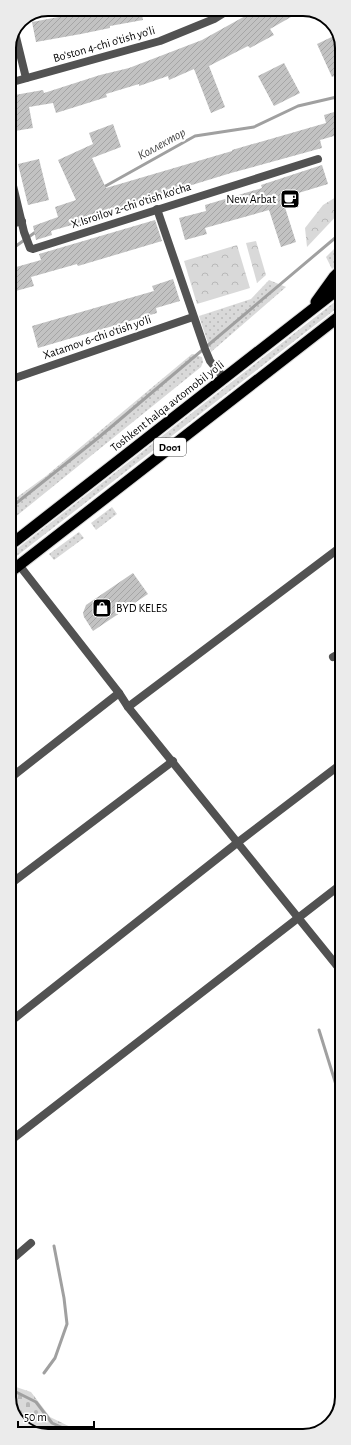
<svg xmlns="http://www.w3.org/2000/svg" width="351" height="1445" font-family="'Alegreya Sans',sans-serif">
<style>
.grass{fill:url(#grass-dots)}
.forest{fill:url(#forest-crowns)}
.cemetery{fill:url(#cemetery-stones)}
.lines{fill:none;stroke-linecap:round;stroke-linejoin:round}
.stream{stroke:#a0a0a0;stroke-width:3}
.building{fill:url(#building-hatch)}
.trunk-casing{stroke:#dbdbdb;stroke-width:13}
.minor{stroke:#525252;stroke-width:8}
.trunk{stroke:#000;stroke-width:11}
.labels{text-anchor:middle;stroke-width:4;stroke-linejoin:round;paint-order:stroke}
.shield{fill:#fff;stroke:#4c4c4c;stroke-width:1}
.shield-label{font-size:11px;font-weight:bold;fill:#000}
.street-label{font-size:12px;fill:#000;stroke:#fff}
.poi-label{font-size:12px;fill:#000;stroke:#fff;text-anchor:end}
.water-label{font-size:13px;font-style:italic;fill:#414141;stroke:#fff}
.rim{fill:none;stroke:#000;stroke-width:2}
</style>
<defs>
<pattern id="grass-dots" width="8" height="8" patternUnits="userSpaceOnUse"><rect width="8" height="8" fill="#d9d9d9"/><path d="M2 2h.1M6 6h.1" fill="none" stroke="#b8b8b8" stroke-width="1.8" stroke-linecap="round"/></pattern>
<pattern id="forest-crowns" width="20" height="18" patternUnits="userSpaceOnUse"><rect width="20" height="18" fill="#d9d9d9"/><path d="M2 6a3 3 0 1 1 6 0M12 15a3 3 0 1 1 6 0" fill="none" stroke="#b8b8b8"/></pattern>
<pattern id="cemetery-stones" width="16" height="16" patternUnits="userSpaceOnUse"><rect width="16" height="16" fill="#d9d9d9"/><path d="M2 7V4a2 2 0 0 1 4 0v3zM10 15v-3a2 2 0 0 1 4 0v3z" fill="#b8b8b8"/></pattern>
<pattern id="building-hatch" width="6" height="6" patternUnits="userSpaceOnUse"><rect width="6" height="6" fill="#c2c2c2"/><path d="M-1 1l2-2M0 6l6-6M5 7l2-2" fill="none" stroke="#a5a5a5"/></pattern>
</defs>
<rect width="100%" height="100%" fill="#fff"/>
<g class="grass">
<path d="M341,242V261L332,269L326,257Z"/>
<path d="M269,280L286,287L211,352L199,316L251,299Z"/>
<path d="M341,297V305L9,562V555Z"/>
<path d="M192,354L202,357L203,362L201,367L9,522V503L46,476Z"/>
<path d="M112,507L117,514L96,530L91,523Z"/>
<path d="M79,532L84,538L54,560L49,554Z"/>
</g>
<g class="forest">
<path d="M341,194V211L307,247L305,228L323,205Z"/>
<path d="M256,241L266,275L257,283L246,243Z"/>
<path d="M237,245L250,288L197,304L184,261Z"/>
</g>
<path class="cemetery" d="M10,1385L31,1392L50,1417L89,1436H43L21,1425L10,1404Z"/>
<g class="lines">
<g class="stream">
<path d="M102,188L195,136L254,127L298,106L341,96"/>
<path d="M9,251L37,231"/>
<path d="M9,509L98,438L341,233"/>
<path d="M319,1030L342,1104"/>
<path d="M44,1373L55,1358L67,1324L64,1298L54,1246"/>
<path d="M10,1389L36,1402L52,1423L81,1436"/>
</g>
</g>
<g class="building">
<path d="M101,9H141L143,20L110,26V28L81,34L36,42L32,22Z"/>
<path d="M258,9H305L270,29L274,35L250,48L248,46L209,66L225,107L211,113L194,69L169,80L168,76L139,86V84L106,94L107,97L56,113L53,103L29,107L33,128L9,132V96L43,90L44,93L100,75L129,68L202,40Z"/>
<path d="M338,34L341,41V73L332,77L317,44Z"/>
<path d="M284,63L300,93L274,106L258,76Z"/>
<path d="M341,110V134L320,140L322,148L231,173L81,219L82,222L51,231L52,235L36,240L33,226L58,217L55,207L76,200L58,160L93,144L89,133L113,124L121,147L92,158L106,188L232,151V150L326,123L324,115Z"/>
<path d="M39,159L49,200L28,205L18,164Z"/>
<path d="M322,165L328,184L282,198L296,242L281,247L269,210L205,228L207,234L185,240L179,218L206,211L205,205L262,188L261,185Z"/>
<path d="M155,220L162,241L78,266L77,264L31,277L34,286L12,292L9,280V269L41,260L39,254Z"/>
<path d="M173,279L180,301L156,308L157,313L38,348L32,326L154,291L152,286Z"/>
<path d="M133,573L148,594L93,631L84,617L83,613L86,605Z"/>
</g>
<g class="lines">
<g class="trunk-casing">
<g id="trunk">
<path d="M316,302L334,277L341,270"/>
<path d="M9,546L341,287"/>
<path d="M9,573L341,315"/>
</g>
</g>
<g class="minor">
<path d="M15,33L26,78"/>
<path d="M9,83L160,41L214,19L230,9"/>
<path d="M9,169L24,232L30,248L33,249L318,159"/>
<path d="M157,209L205,349L210,361L224,378"/>
<path d="M9,225L22,221"/>
<path d="M9,380L193,317"/>
<path d="M19,565L119,693L128,707L342,972"/>
<path d="M333,657L342,652"/>
<path d="M128,707L342,546"/>
<path d="M9,779L119,693"/>
<path d="M9,885L173,761"/>
<path d="M10,1022L237,843L342,763"/>
<path d="M10,1141L342,884"/>
<path d="M10,1261L31,1243"/>
</g>
<use href="#trunk" class="trunk"/>
</g>
<defs>
<g id="cafe-square" transform="scale(1)"><rect x="-9" y="-9" width="18" height="18" rx="4" fill="#000" stroke="#fff"/><path d="M-5.5-4.5H6V0H3Q3 3.5 0 3.5H-2.5Q-5.5 3.5-5.5 0ZM3-3.2v2h1.7v-2ZM-6 4.5H4V6H-6Z" fill="#fff"/></g>
<g id="shop-square" transform="scale(1)"><rect x="-9" y="-9" width="18" height="18" rx="4" fill="#000" stroke="#fff"/><path d="M-5-2.5h2.3a2.7 3.5 0 0 1 5.4 0H5L5.5 6h-11ZM-1.5-2.5h3a1.5 2.3 0 0 0-3 0Z" fill="#fff"/></g>
</defs>
<g fill-rule="evenodd">
<use href="#cafe-square" x="290" y="199"/>
<use href="#shop-square" x="102" y="608"/>
</g>
<g class="labels">
<rect class="shield" x="154" y="438" width="32" height="18" rx="3"/>
<g class="shield-label">
<text x="170" y="451">D001</text>
</g>
<g class="street-label">
<text transform="translate(104 44) rotate(-16)" y="4">Bo'ston 4-chi o'tish yo'li</text>
<text transform="translate(131 205) rotate(-18)" y="4">X.Isroilov 2-chi o'tish ko'cha</text>
<text transform="translate(97 337) rotate(-19)" y="4">Xatamov 6-chi o'tish yo'li</text>
<text transform="translate(167 406) rotate(-38)" y="4">Toshkent halqa avtomobil yo'li</text>
</g>
<g class="poi-label">
<text x="276" y="203">New Arbat</text>
<text x="116" y="612" text-anchor="start">BYD KELES</text>
</g>
<g class="water-label">
<text transform="translate(161 143) rotate(-29)" y="5">Коллектор</text>
</g>
</g>
<path d="M0 0H351V1445H0ZM48 16H303A32 32 0 0 1 335 48V1397A32 32 0 0 1 303 1429H48A32 32 0 0 1 16 1397V48A32 32 0 0 1 48 16Z" fill="#ebebeb" fill-rule="evenodd"/>
<path class="rim" d="M48 16H303A32 32 0 0 1 335 48V1397A32 32 0 0 1 303 1429H48A32 32 0 0 1 16 1397V48A32 32 0 0 1 48 16Z"/>
<path d="M18 1421v6h76v-6" fill="none" stroke="#000000" stroke-width="2"/>
<text x="24" y="1421" font-size="12" fill="#000000" stroke="#ffffff" stroke-width="3" paint-order="stroke">50 m</text>
</svg>
